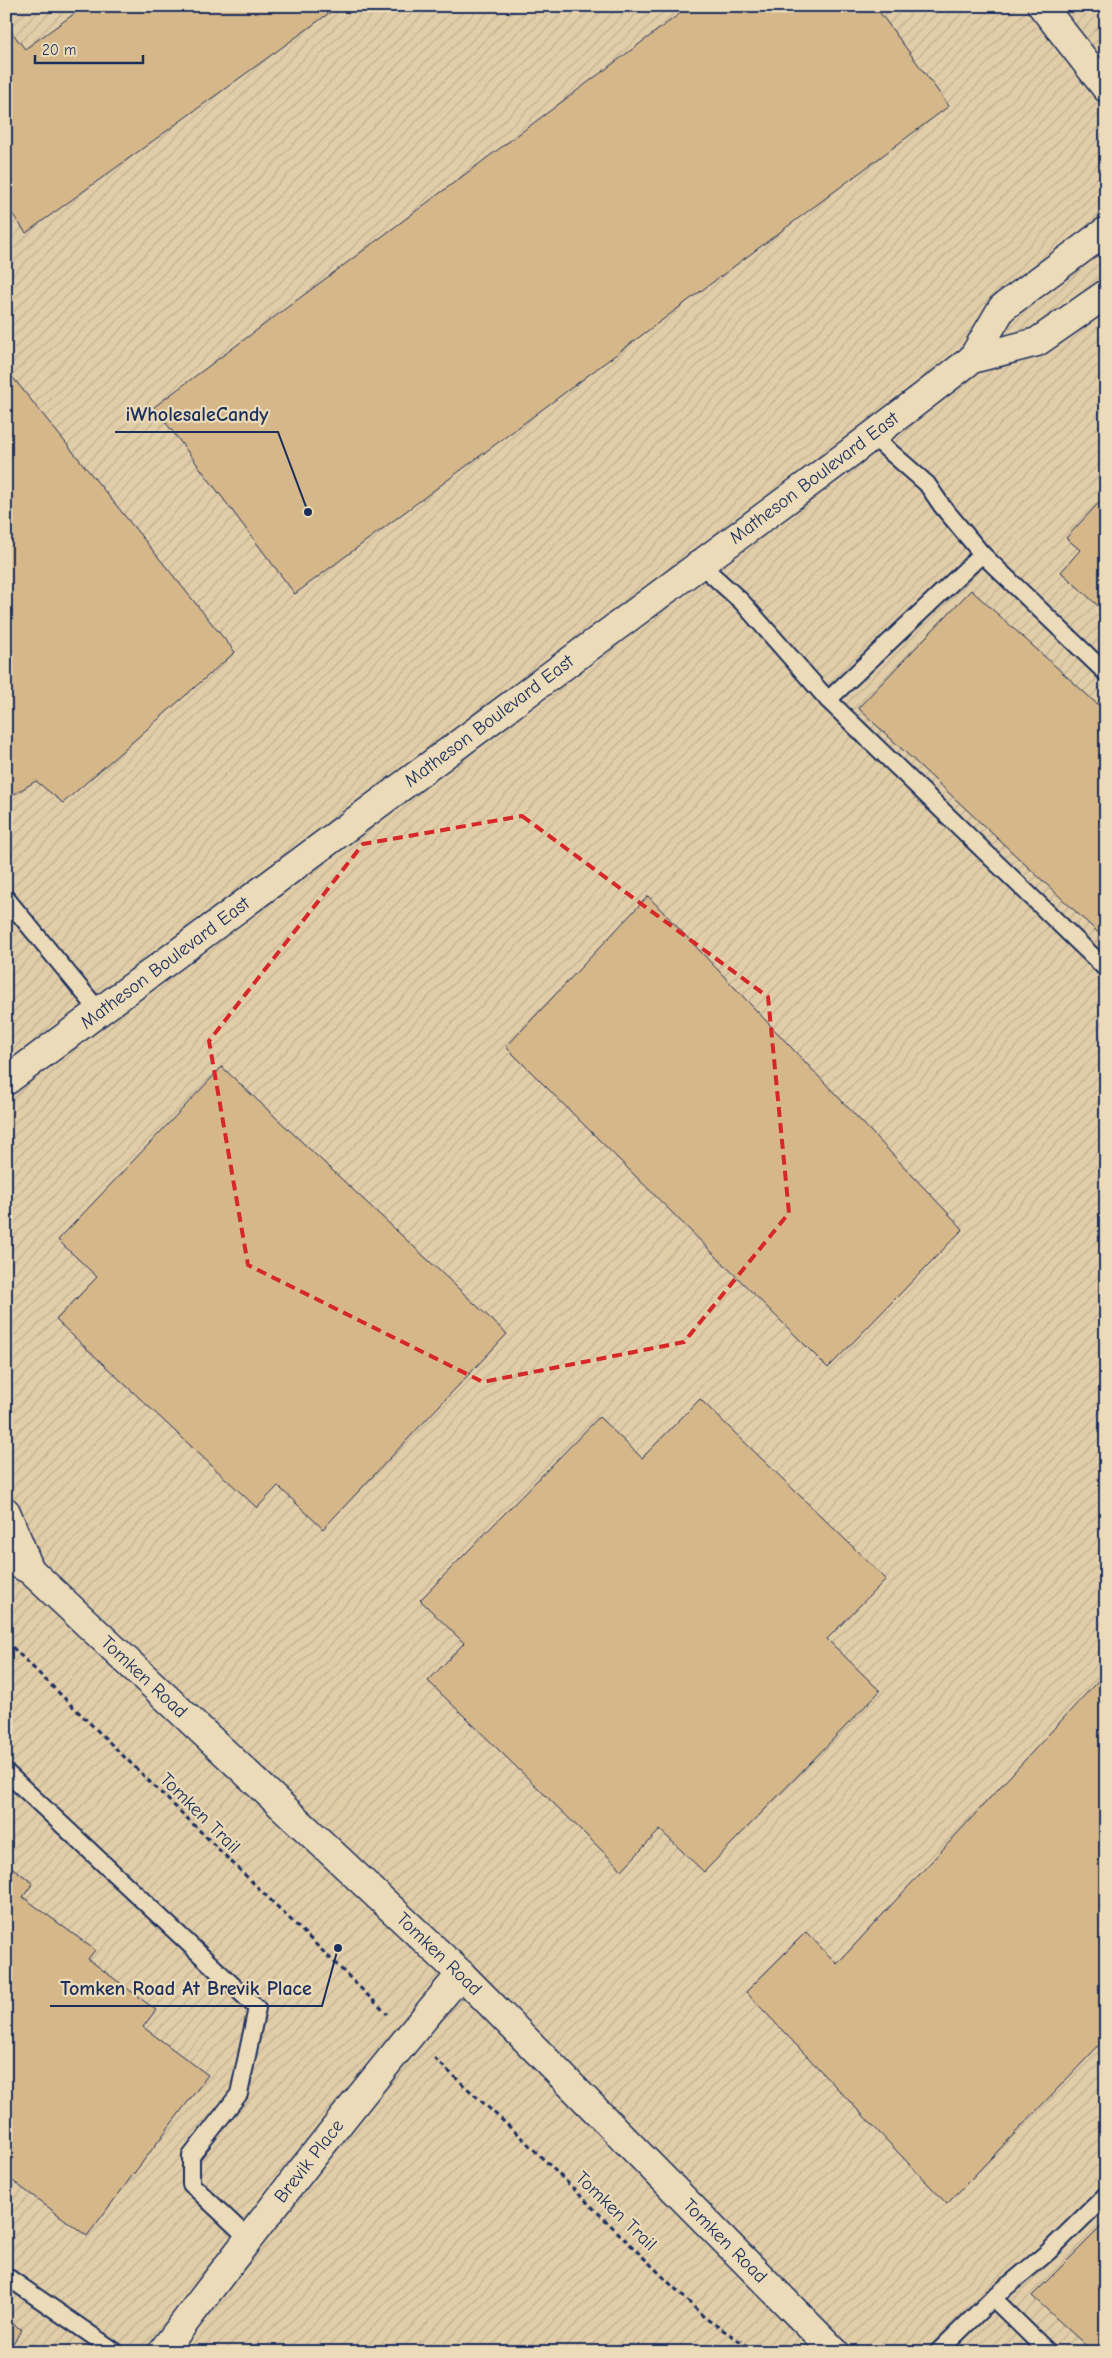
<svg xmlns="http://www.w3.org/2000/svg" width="1112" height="2358" font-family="'Comic Neue',sans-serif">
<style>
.industrial{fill:url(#industrial-furrows)}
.building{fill:#d5b789;stroke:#1b2f5e}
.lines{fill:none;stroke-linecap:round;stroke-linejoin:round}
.service-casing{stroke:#1b2f5e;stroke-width:20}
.minor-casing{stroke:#1b2f5e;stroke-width:31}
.tertiary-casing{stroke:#1b2f5e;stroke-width:31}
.secondary-casing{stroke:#1b2f5e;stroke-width:31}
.path{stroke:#1b2f5e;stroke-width:3;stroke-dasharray:5 4;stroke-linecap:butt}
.service{stroke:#ecdbb8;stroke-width:16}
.minor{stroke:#ecdbb8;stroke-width:28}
.tertiary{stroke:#ecdbb8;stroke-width:28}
.secondary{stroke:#ecdbb8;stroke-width:28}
.marked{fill:none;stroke:#d62828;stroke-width:4;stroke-dasharray:10 6;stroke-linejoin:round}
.labels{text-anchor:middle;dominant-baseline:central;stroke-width:4.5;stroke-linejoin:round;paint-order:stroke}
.street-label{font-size:19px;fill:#1b2f5e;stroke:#ecdbb8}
.leader{fill:none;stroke:#1b2f5e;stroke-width:2}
.callout-dot{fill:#1b2f5e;stroke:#ecdbb8;stroke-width:2}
.callout-label{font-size:20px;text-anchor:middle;font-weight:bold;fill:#1b2f5e;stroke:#ecdbb8;stroke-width:4.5;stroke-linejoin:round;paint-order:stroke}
</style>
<defs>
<pattern id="industrial-furrows" width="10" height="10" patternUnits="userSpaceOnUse" patternTransform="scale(1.25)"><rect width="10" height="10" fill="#e1cda8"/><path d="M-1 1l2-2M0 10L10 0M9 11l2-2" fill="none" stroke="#c0b093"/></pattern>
</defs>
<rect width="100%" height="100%" fill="#ecdbb8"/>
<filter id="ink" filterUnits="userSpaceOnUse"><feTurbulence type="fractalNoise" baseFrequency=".02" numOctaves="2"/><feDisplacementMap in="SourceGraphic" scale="10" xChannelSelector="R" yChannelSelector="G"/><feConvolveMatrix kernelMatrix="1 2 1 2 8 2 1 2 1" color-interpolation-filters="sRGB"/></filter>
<g filter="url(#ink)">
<!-- industrial -->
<rect class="industrial" x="6" y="6" width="1100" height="2346"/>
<!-- building -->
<g class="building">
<path d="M 85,6 L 339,6 L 26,233 L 6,205 L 6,25 L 25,49 Z"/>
<path d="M 690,6 L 875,6 L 949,106 L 295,594 L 154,407 Z"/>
<path d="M 6,369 L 235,652 L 63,803 L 36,781 L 6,799 Z"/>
<path d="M 1106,495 L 1106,613 L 1061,572 L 1080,550 L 1066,538 Z"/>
<path d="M 971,590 L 1106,712 L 1106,940 L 858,708 Z"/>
<path d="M 648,896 L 963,1229 L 828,1368 L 506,1047 Z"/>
<path d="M 222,1067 L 507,1334 L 323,1529 L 278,1486 L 257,1508 L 56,1320 L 97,1277 L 58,1240 Z"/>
<path d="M 700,1399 L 886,1579 L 827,1639 L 880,1691 L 704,1872 L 660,1830 L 622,1870 L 428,1681 L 464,1643 L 420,1600 L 599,1417 L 642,1458 Z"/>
<path d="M 1106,1672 L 1106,2038 L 947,2204 L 746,1992 L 806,1932 L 837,1964 Z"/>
<path d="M 6,1863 L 33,1883 L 23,1897 L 95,1950 L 88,1959 L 156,2010 L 143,2027 L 208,2075 L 87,2236 L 6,2176 Z"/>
<path d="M 1106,2222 L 1106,2352 L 1093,2352 L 1032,2296 Z"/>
<path d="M 6,2319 L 22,2330 L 7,2352 L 6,2352 Z"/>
</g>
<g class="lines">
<defs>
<g id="service">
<path d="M 982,554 L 1106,673"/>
<path d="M 700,564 L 742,602 L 828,700 L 982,554 L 942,506 L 927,484 L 871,435"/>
<path d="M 828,700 L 1106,969"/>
<path d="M 6,898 L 99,1011"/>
<path d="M 6,1772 L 257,2008 L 239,2094 L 191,2156 L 191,2184 L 248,2238"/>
<path d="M 6,2276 L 116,2352"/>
<path d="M 993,2298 L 1048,2352"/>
<path d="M 938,2352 L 993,2298 L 1048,2252 L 1106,2195"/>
</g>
<g id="minor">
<path d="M 1042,6 L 1106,88"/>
<path d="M 162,2352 C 259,2224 357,2097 461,1974"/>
</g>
<g id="tertiary">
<path d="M 972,359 L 1037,342 L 1106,294"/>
<path d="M 6,1081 L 851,452 L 972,359 L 1002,308 L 1106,231"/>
</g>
<g id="secondary">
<path d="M 6,1512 L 30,1570"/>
<path d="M 6,1558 L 30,1570 L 461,1974 L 835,2352"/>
</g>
</defs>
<!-- service casing -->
<use href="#service" class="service-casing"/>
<!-- minor casing -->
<use href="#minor" class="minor-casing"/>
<!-- tertiary casing -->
<use href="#tertiary" class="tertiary-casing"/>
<!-- secondary casing -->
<use href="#secondary" class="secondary-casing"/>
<!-- path -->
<g class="path">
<path d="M 6,1641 L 387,2014"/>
<path d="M 434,2058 L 524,2140 L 705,2318 L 756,2352"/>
</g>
<!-- service -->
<use href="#service" class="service"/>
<!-- minor -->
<use href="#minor" class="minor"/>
<!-- tertiary -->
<use href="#tertiary" class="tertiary"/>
<!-- secondary -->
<use href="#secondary" class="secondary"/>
</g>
</g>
<!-- marked area -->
<path class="marked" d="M 522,816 L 768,997 L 789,1213 L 684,1342 L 483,1382 L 248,1265 L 209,1041 L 363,844 Z"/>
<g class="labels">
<!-- street labels -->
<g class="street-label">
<text transform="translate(814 478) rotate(-37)">Matheson Boulevard East</text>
<text transform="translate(489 721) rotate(-37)">Matheson Boulevard East</text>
<text transform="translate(165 963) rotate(-37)">Matheson Boulevard East</text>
<text transform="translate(144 1677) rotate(43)">Tomken Road</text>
<text transform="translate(200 1813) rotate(45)">Tomken Trail</text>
<text transform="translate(439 1954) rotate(44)">Tomken Road</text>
<text transform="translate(309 2161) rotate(-52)">Brevik Place</text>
<text transform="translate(616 2211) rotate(44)">Tomken Trail</text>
<text transform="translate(725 2241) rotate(45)">Tomken Road</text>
</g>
</g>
<!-- callouts -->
<path class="leader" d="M308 512L278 432H115M338 1948L322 2006H50"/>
<g class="callout-dot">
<circle cx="308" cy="512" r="5"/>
<circle cx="338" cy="1948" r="5"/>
</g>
<g class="callout-label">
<text x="197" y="421">iWholesaleCandy</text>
<text x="186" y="1995">Tomken Road At Brevik Place</text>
</g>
<!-- margin -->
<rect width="1112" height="2358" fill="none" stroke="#ecdbb8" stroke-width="25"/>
<rect x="12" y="12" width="1087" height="2333" fill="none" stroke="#1b2f5e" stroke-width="2" filter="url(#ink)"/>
<!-- scale -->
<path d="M35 55v8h108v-8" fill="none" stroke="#1b2f5e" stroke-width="2.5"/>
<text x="42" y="55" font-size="15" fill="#1b2f5e" stroke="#ecdbb8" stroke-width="4" paint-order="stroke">20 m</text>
</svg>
